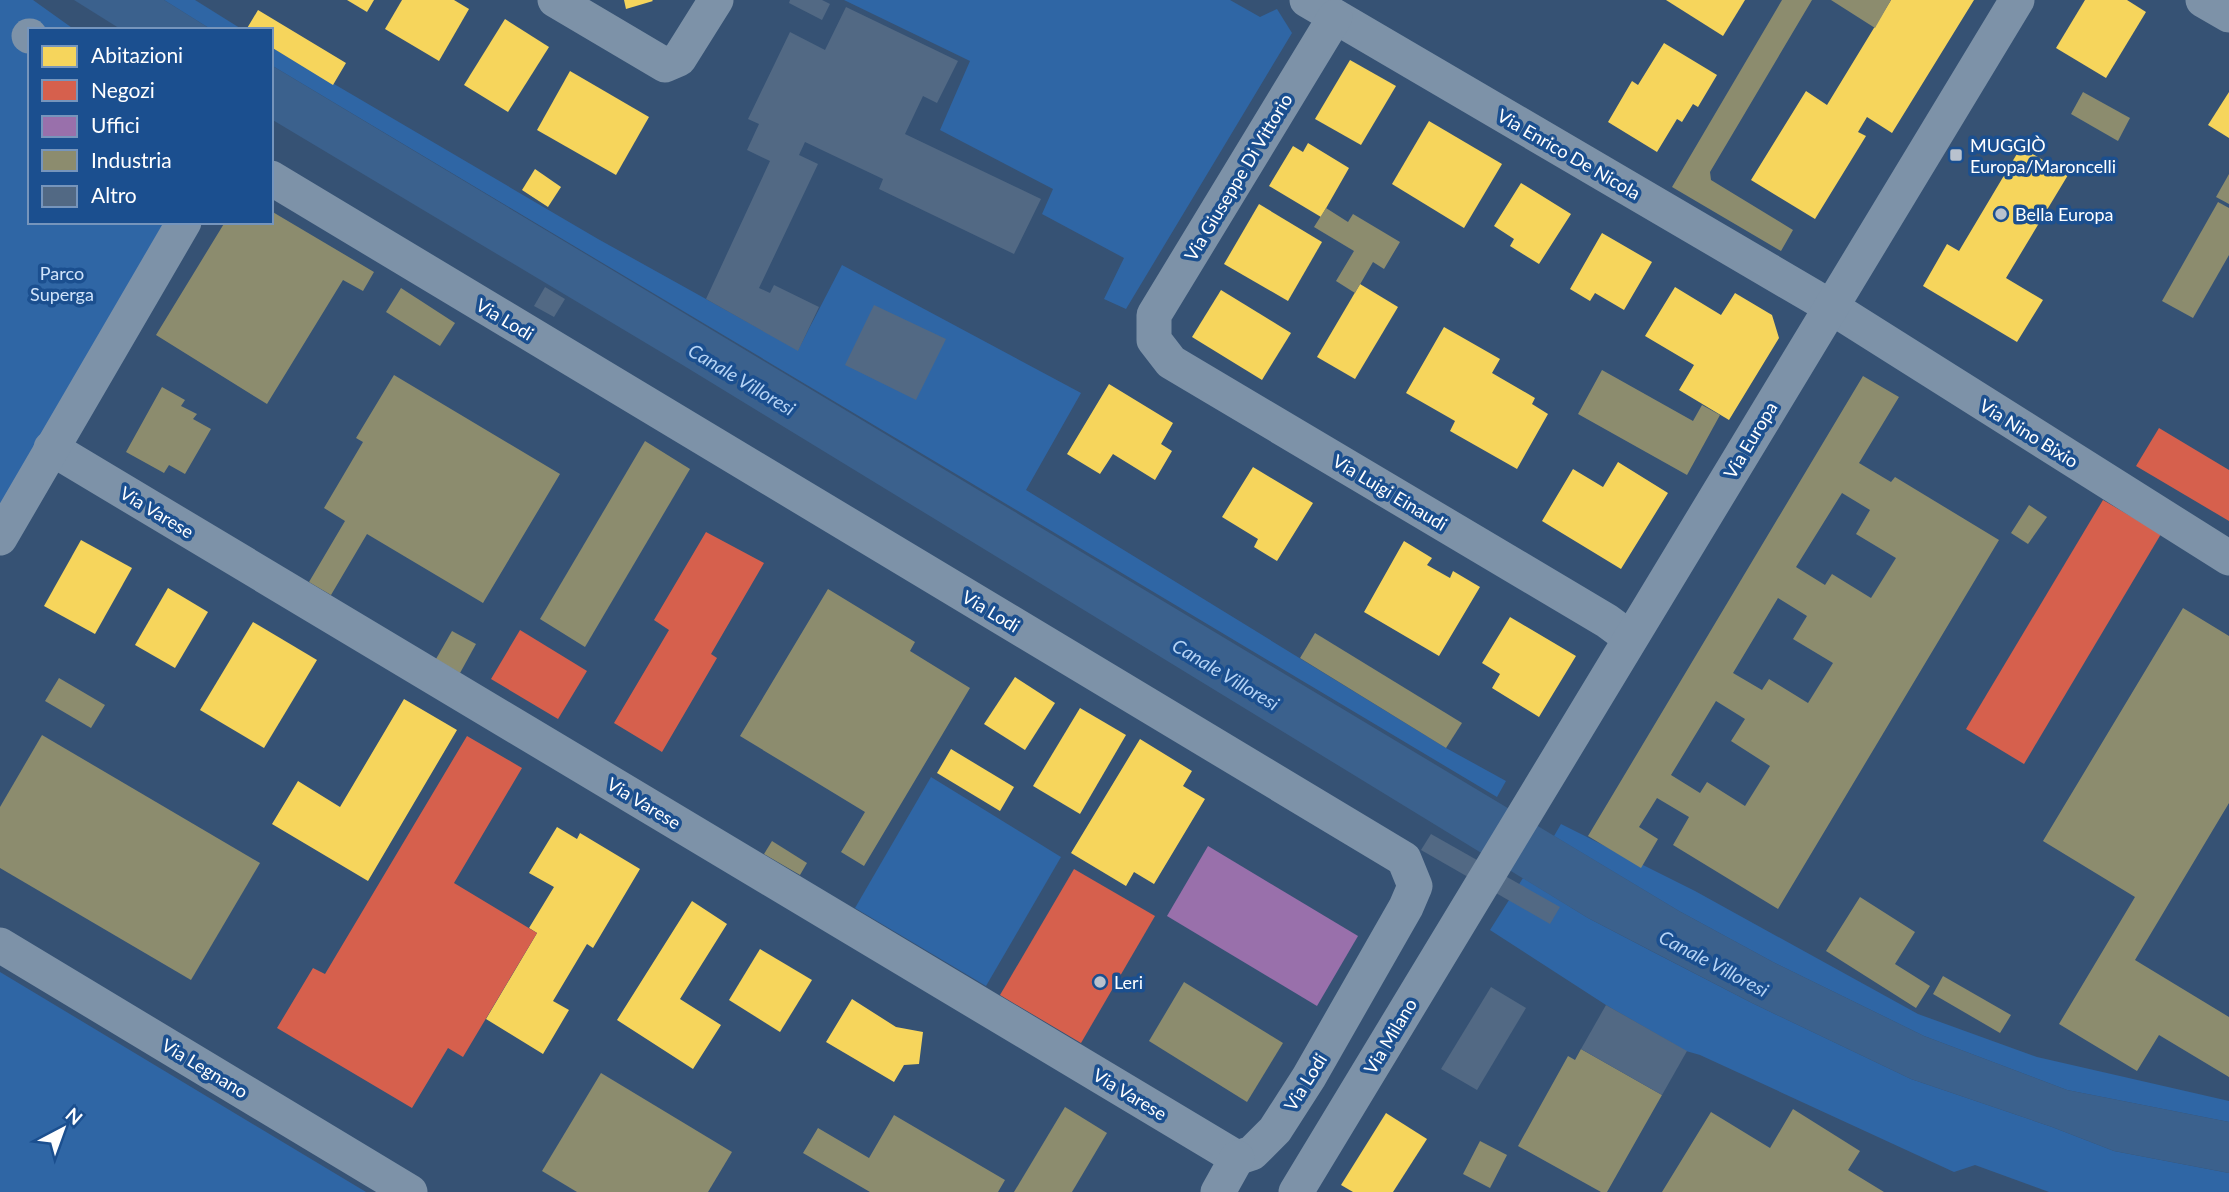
<svg xmlns="http://www.w3.org/2000/svg" width="2229" height="1192" font-family="Lato,sans-serif">
<style>
.green{fill:#2f66a5}
.water{fill:#3b618d}
.homes{fill:#f6d55c}
.shops{fill:#d6604d}
.offices{fill:#9970ab}
.industry{fill:#8c8c6e;fill-rule:evenodd}
.building{fill:#526984}
.lines{fill:none;stroke-linecap:round;stroke-linejoin:round}
.minor{stroke:#7d92a8;stroke-width:35}
.poi-dot{fill:#b9c2ce;stroke:#1b4f8f;stroke-width:2.5}
.labels{text-anchor:middle;dominant-baseline:central;stroke-width:7;stroke-linejoin:round;paint-order:stroke}
.poi-label{font-size:18px;fill:#fff;stroke:#1b4f8f;text-anchor:start}
.street-label{font-size:18px;fill:#fff;stroke:#1b4f8f}
.park-label{font-size:18px;fill:#cfe3fa;stroke:#1b4f8f}
.water-label{font-size:19px;font-style:italic;fill:#b5d3f5;stroke:#1b4f8f}
</style>
<rect width="100%" height="100%" fill="#365274"/>
<!-- green -->
<g class="green">
<path d="M 0,0 L 33,0 L 75,30 L 30,30 L 30,222 L 170,222 L 0,513 Z"/>
<path d="M 164,0 L 195,0 L 243,30 L 212,30 Z"/>
<path d="M 844,0 L 1230,0 L 1260,17 L 1277,9 L 1292,33 L 1126,309 L 1104,299 L 1124,258 L 1042,214 L 1053,189 L 940,130 L 970,61 Z"/>
<path d="M 271,47 L 598,239 L 798,350 L 842,265 L 1081,393 L 1026,490 L 1446,748 L 1506,781 L 1497,797 L 271,65 Z"/>
<path d="M 931,777 L 1061,857 L 986,986 L 855,908 Z"/>
<path d="M 1561,824 L 1695,891 L 1918,1014 L 2037,1057 L 2229,1101 L 2229,1122 L 2067,1090 L 1924,1036 L 1773,962 L 1679,911 L 1554,836 Z"/>
<path d="M 1523,878 L 1588,918 L 1655,953 L 1752,1003 L 1911,1079 L 2052,1127 L 2114,1151 L 2229,1173 L 2229,1192 L 2049,1192 L 1975,1165 L 1954,1172 L 1700,1055 L 1686,1051 L 1606,1005 L 1490,930 Z"/>
<path d="M 0,972 L 366,1192 L 0,1192 Z"/>
</g>
<!-- water -->
<g class="water">
<path d="M 74,0 L 164,0 L 212,30 L 122,30 Z"/>
<path d="M 271,65 L 1679,911 L 1773,962 L 1924,1036 L 2067,1090 L 2229,1122 L 2229,1173 L 2114,1151 L 2052,1127 L 1911,1079 L 1752,1003 L 1588,918 L 681,364 L 271,119 Z"/>
</g>
<!-- homes -->
<g class="homes">
<path d="M 347,0 L 374,0 L 367,12 Z"/>
<path d="M 402,0 L 454,0 L 469,9 L 439,61 L 385,29 Z"/>
<path d="M 624,0 L 652,0 L 653,1 L 626,9 Z"/>
<path d="M 1666,0 L 1745,0 L 1723,36 Z"/>
<path d="M 1891,0 L 1974,0 L 1892,133 L 1867,117 L 1858,132 L 1866,136 L 1815,219 L 1751,180 L 1806,91 L 1827,105 Z"/>
<path d="M 2085,0 L 2127,0 L 2146,12 L 2106,78 L 2056,48 Z"/>
<path d="M 258,10 L 346,63 L 333,85 L 271,47 L 271,30 L 246,30 Z"/>
<path d="M 505,19 L 549,47 L 508,112 L 464,85 Z"/>
<path d="M 1664,43 L 1717,75 L 1698,107 L 1693,104 L 1682,122 L 1677,119 L 1657,152 L 1608,122 L 1632,81 L 1638,85 Z"/>
<path d="M 1350,60 L 1396,86 L 1361,145 L 1315,119 Z"/>
<path d="M 570,71 L 649,117 L 616,175 L 537,130 Z"/>
<path d="M 2229,92 L 2229,138 L 2208,125 Z"/>
<path d="M 1429,121 L 1502,164 L 1464,228 L 1392,184 Z"/>
<path d="M 1308,143 L 1349,168 L 1321,217 L 1269,186 L 1293,146 L 1303,152 Z"/>
<path d="M 2021,147 L 2068,175 L 2006,278 L 2043,300 L 2017,342 L 1923,286 L 1947,244 L 1959,251 Z"/>
<path d="M 535,169 L 561,187 L 548,207 L 522,190 Z"/>
<path d="M 1521,183 L 1571,214 L 1539,264 L 1510,246 L 1514,239 L 1494,226 Z"/>
<path d="M 1259,204 L 1322,242 L 1288,301 L 1224,264 Z"/>
<path d="M 1602,233 L 1652,262 L 1624,310 L 1595,293 L 1590,301 L 1570,289 Z"/>
<path d="M 1360,284 L 1398,307 L 1355,379 L 1317,357 Z"/>
<path d="M 1675,287 L 1721,315 L 1735,293 L 1772,315 L 1779,338 L 1729,420 L 1679,390 L 1694,365 L 1645,336 Z"/>
<path d="M 1221,290 L 1291,333 L 1262,380 L 1192,337 Z"/>
<path d="M 1444,327 L 1500,359 L 1492,373 L 1535,398 L 1532,404 L 1548,414 L 1517,469 L 1450,431 L 1455,421 L 1406,393 Z"/>
<path d="M 1109,384 L 1173,423 L 1161,444 L 1172,451 L 1155,480 L 1113,454 L 1100,474 L 1067,454 Z"/>
<path d="M 1618,462 L 1668,493 L 1621,569 L 1542,521 L 1573,469 L 1603,487 Z"/>
<path d="M 1253,467 L 1313,503 L 1277,561 L 1254,547 L 1258,539 L 1222,517 Z"/>
<path d="M 81,540 L 132,568 L 95,634 L 44,606 Z"/>
<path d="M 1404,541 L 1432,558 L 1427,565 L 1450,578 L 1453,571 L 1480,587 L 1439,656 L 1364,612 Z"/>
<path d="M 168,588 L 208,612 L 175,668 L 135,645 Z"/>
<path d="M 1510,617 L 1576,656 L 1539,717 L 1492,688 L 1500,674 L 1482,663 Z"/>
<path d="M 253,622 L 317,660 L 264,748 L 200,710 Z"/>
<path d="M 1015,677 L 1055,703 L 1025,750 L 984,724 Z"/>
<path d="M 404,699 L 457,730 L 368,881 L 272,824 L 298,781 L 340,807 Z"/>
<path d="M 1080,708 L 1126,735 L 1080,814 L 1033,786 Z"/>
<path d="M 1140,739 L 1192,771 L 1183,786 L 1205,799 L 1154,884 L 1134,872 L 1126,886 L 1071,853 Z"/>
<path d="M 951,749 L 1014,787 L 1000,811 L 937,773 Z"/>
<path d="M 557,827 L 577,839 L 580,833 L 640,869 L 593,948 L 587,944 L 553,1001 L 569,1010 L 543,1054 L 486,1019 L 537,933 L 529,928 L 554,887 L 529,873 Z"/>
<path d="M 692,901 L 727,924 L 680,999 L 721,1025 L 693,1069 L 617,1020 Z"/>
<path d="M 760,949 L 812,980 L 780,1032 L 729,1000 Z"/>
<path d="M 852,999 L 896,1027 L 923,1032 L 919,1064 L 904,1065 L 894,1082 L 826,1042 Z"/>
<path d="M 1386,1113 L 1427,1139 L 1393,1192 L 1353,1192 L 1341,1185 Z"/>
</g>
<!-- shops -->
<g class="shops">
<path d="M 2159,428 L 2229,470 L 2229,521 L 2136,466 Z"/>
<path d="M 2103,500 L 2161,534 L 2024,764 L 1966,729 Z"/>
<path d="M 706,532 L 764,563 L 711,654 L 717,658 L 662,752 L 614,723 L 669,630 L 654,620 Z"/>
<path d="M 520,630 L 587,671 L 558,719 L 491,679 Z"/>
<path d="M 467,736 L 522,768 L 454,883 L 537,933 L 463,1057 L 448,1048 L 412,1108 L 277,1028 L 313,968 L 325,974 Z"/>
<path d="M 1074,869 L 1155,916 L 1081,1043 L 1000,995 Z"/>
</g>
<!-- offices -->
<path class="offices" d="M 1208,846 L 1358,936 L 1317,1006 L 1167,916 Z"/>
<!-- industry -->
<g class="industry">
<path d="M 1782,0 L 1812,0 L 1710,172 L 1711,180 L 1793,230 L 1781,251 L 1672,187 Z"/>
<path d="M 1831,0 L 1891,0 L 1875,28 Z"/>
<path d="M 2083,92 L 2130,118 L 2118,141 L 2071,114 Z"/>
<path d="M 2229,174 L 2229,204 L 2216,197 Z"/>
<path d="M 2218,202 L 2229,208 L 2229,255 L 2193,318 L 2162,301 Z"/>
<path d="M 1326,208 L 1348,222 L 1353,214 L 1400,242 L 1384,269 L 1373,262 L 1355,293 L 1336,281 L 1354,251 L 1314,227 Z"/>
<path d="M 271,211 L 374,272 L 363,291 L 343,280 L 267,404 L 156,335 L 225,222 L 271,222 Z"/>
<path d="M 401,288 L 455,323 L 440,346 L 386,312 Z"/>
<path d="M 1602,370 L 1693,421 L 1702,405 L 1720,415 L 1687,475 L 1578,414 Z"/>
<path d="M 394,375 L 560,474 L 483,603 L 367,534 L 331,595 L 309,582 L 345,521 L 324,508 L 363,442 L 356,438 Z"/>
<path d="M 1863,376 L 1899,397 L 1859,463 L 1891,482 L 1895,477 L 1999,540 L 1778,909 L 1673,845 L 1689,817 L 1657,798 L 1639,827 L 1658,839 L 1641,868 L 1588,836 ZM 1842,493 L 1870,510 L 1856,534 L 1896,558 L 1871,598 L 1832,574 L 1825,585 L 1796,567 ZM 1778,598 L 1807,616 L 1793,639 L 1833,663 L 1808,703 L 1769,679 L 1762,690 L 1733,673 ZM 1716,701 L 1745,719 L 1731,741 L 1770,766 L 1745,806 L 1707,782 L 1700,793 L 1671,775 Z"/>
<path d="M 162,387 L 185,400 L 181,406 L 197,414 L 193,419 L 211,429 L 185,474 L 169,465 L 164,473 L 126,452 Z"/>
<path d="M 645,441 L 690,469 L 585,647 L 540,619 Z"/>
<path d="M 2029,505 L 2047,517 L 2028,544 L 2011,533 Z"/>
<path d="M 828,589 L 915,642 L 910,651 L 970,688 L 864,866 L 841,852 L 865,812 L 740,736 Z"/>
<path d="M 2183,608 L 2229,636 L 2229,803 L 2135,960 L 2229,1017 L 2229,1077 L 2159,1035 L 2137,1071 L 2059,1024 L 2135,897 L 2043,841 Z"/>
<path d="M 452,631 L 476,644 L 460,673 L 436,659 Z"/>
<path d="M 1315,633 L 1462,723 L 1446,748 L 1300,658 Z"/>
<path d="M 59,678 L 105,705 L 91,728 L 45,701 Z"/>
<path d="M 42,735 L 260,863 L 191,980 L 0,868 L 0,807 Z"/>
<path d="M 772,841 L 807,863 L 800,875 L 764,854 Z"/>
<path d="M 1860,897 L 1915,932 L 1895,964 L 1930,986 L 1916,1008 L 1826,951 Z"/>
<path d="M 1943,976 L 2011,1015 L 2000,1033 L 1933,994 Z"/>
<path d="M 1184,982 L 1283,1043 L 1247,1102 L 1149,1041 Z"/>
<path d="M 1581,1049 L 1662,1095 L 1607,1192 L 1601,1192 L 1518,1146 L 1568,1056 L 1575,1060 Z"/>
<path d="M 601,1073 L 732,1152 L 708,1192 L 577,1192 L 542,1171 Z"/>
<path d="M 1065,1107 L 1107,1133 L 1072,1192 L 1014,1192 Z"/>
<path d="M 1793,1109 L 1860,1151 L 1848,1170 L 1884,1192 L 1662,1192 L 1711,1112 L 1770,1148 Z"/>
<path d="M 894,1115 L 1005,1180 L 998,1192 L 870,1192 L 803,1153 L 818,1128 L 869,1158 Z"/>
<path d="M 1480,1141 L 1507,1155 L 1490,1188 L 1463,1174 Z"/>
</g>
<!-- building -->
<g class="building">
<path d="M 790,0 L 822,0 L 830,4 L 822,20 L 789,3 Z"/>
<path d="M 846,7 L 958,61 L 937,103 L 923,96 L 905,134 L 1041,199 L 1014,254 L 879,189 L 883,179 L 805,142 L 799,155 L 818,164 L 759,288 L 770,293 L 774,285 L 819,307 L 798,351 L 706,299 L 770,161 L 747,150 L 759,124 L 748,119 L 790,32 L 825,50 Z"/>
<path d="M 545,287 L 565,299 L 554,317 L 534,306 Z"/>
<path d="M 874,305 L 946,339 L 916,400 L 845,365 Z"/>
<path d="M 1431,834 L 1560,907 L 1550,924 L 1421,850 Z"/>
<path d="M 1491,987 L 1526,1008 L 1477,1090 L 1441,1069 Z"/>
<path d="M 1606,1005 L 1687,1051 L 1662,1095 L 1581,1049 Z"/>
</g>
<g class="lines">
<!-- minor -->
<g class="minor">
<path d="M 555,0 L 665,65 L 679,59 L 716,0"/>
<path d="M 1307,0 L 1831,307 L 2229,558"/>
<path d="M 2203,0 L 2229,15"/>
<path d="M 1335,17 L 1154,315 L 1154,340 L 1171,362 L 1607,621 L 1630,638"/>
<path d="M 29,36 L 30,36"/>
<path d="M 271,178 L 1404,859 L 1415,886 L 1406,907 L 1309,1077 L 1275,1130 L 1252,1153 L 1237,1158"/>
<path d="M 51,448 L 1237,1158"/>
<path d="M 0,538 L 184,222"/>
<path d="M 0,945 L 410,1192"/>
<path d="M 1218,1192 L 1237,1158"/>
<path d="M 1296,1192 L 2017,0"/>
</g>
</g>
<!-- markers -->
<g class="poi-dot">
<rect x="1949" y="148" width="14" height="14" rx="3.5"/>
<circle cx="2001" cy="214" r="7"/>
<circle cx="1100" cy="982" r="7"/>
</g>
<g class="labels">
<!-- poi labels -->
<g class="poi-label">
<text x="1970" y="145">MUGGIÒ<tspan x="1970" dy="21">Europa/Maroncelli</tspan></text>
<text x="2015" y="214">Bella Europa</text>
<text x="1114" y="982">Leri</text>
</g>
<!-- street labels -->
<g class="street-label">
<text transform="translate(1569 154) rotate(30)">Via Enrico De Nicola</text>
<text transform="translate(1238 177) rotate(-59)">Via Giuseppe Di Vittorio</text>
<text transform="translate(505 319) rotate(31)">Via Lodi</text>
<text transform="translate(2029 433) rotate(32)">Via Nino Bixio</text>
<text transform="translate(1750 440) rotate(-59)">Via Europa</text>
<text transform="translate(1390 492) rotate(31)">Via Luigi Einaudi</text>
<text transform="translate(157 512) rotate(31)">Via Varese</text>
<text transform="translate(991 611) rotate(31)">Via Lodi</text>
<text transform="translate(644 803) rotate(31)">Via Varese</text>
<text transform="translate(1390 1036) rotate(-59)">Via Milano</text>
<text transform="translate(205 1068) rotate(31)">Via Legnano</text>
<text transform="translate(1305 1082) rotate(-58)">Via Lodi</text>
<text transform="translate(1130 1094) rotate(31)">Via Varese</text>
</g>
<!-- park labels -->
<g class="park-label">
<text x="62" y="273">Parco<tspan x="62" dy="21">Superga</tspan></text>
</g>
<!-- water labels -->
<g class="water-label">
<text transform="translate(742 379) rotate(31)">Canale Villoresi</text>
<text transform="translate(1226 674) rotate(31)">Canale Villoresi</text>
<text transform="translate(1714 963) rotate(28)">Canale Villoresi</text>
</g>
</g>
<!-- legend -->
<rect x="28" y="28" width="245" height="196" fill="#1b4f8f" stroke="#7695bc" stroke-width="2"/>
<rect x="42" y="46" width="35" height="21" fill="#f6d55c" stroke="#7695bc" stroke-width="2"/>
<text x="91" y="63" font-size="21" fill="#ffffff">Abitazioni</text>
<rect x="42" y="80" width="35" height="21" fill="#d6604d" stroke="#7695bc" stroke-width="2"/>
<text x="91" y="98" font-size="21" fill="#ffffff">Negozi</text>
<rect x="42" y="116" width="35" height="21" fill="#9970ab" stroke="#7695bc" stroke-width="2"/>
<text x="91" y="133" font-size="21" fill="#ffffff">Uffici</text>
<rect x="42" y="150" width="35" height="21" fill="#8c8c6e" stroke="#7695bc" stroke-width="2"/>
<text x="91" y="168" font-size="21" fill="#ffffff">Industria</text>
<rect x="42" y="186" width="35" height="21" fill="#526984" stroke="#7695bc" stroke-width="2"/>
<text x="91" y="203" font-size="21" fill="#ffffff">Altro</text>
<!-- north arrow -->
<g transform="translate(63 1129) rotate(41)" stroke="#1b4f8f" stroke-width="5" paint-order="stroke">
<path d="M0-5L12 26L0 18L-12 26Z" fill="#ffffff"/>
<text y="-10" font-size="19" font-weight="bold" text-anchor="middle" fill="#ffffff">N</text>
</g>
</svg>
